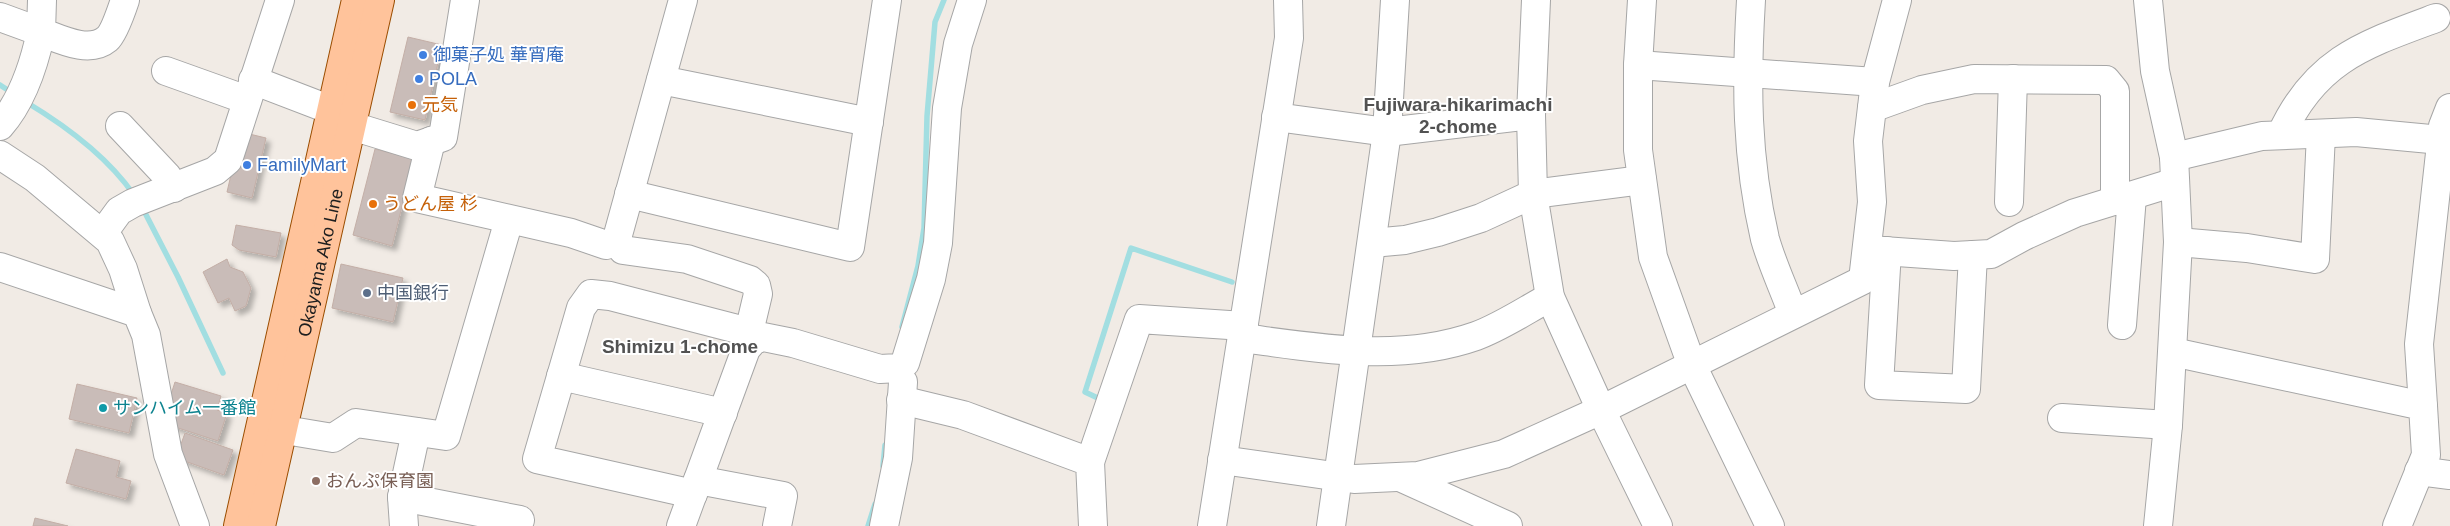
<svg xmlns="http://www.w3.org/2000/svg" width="2450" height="526" font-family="Arial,'Noto Sans JP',sans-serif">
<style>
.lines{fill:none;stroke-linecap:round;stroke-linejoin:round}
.stream{stroke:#a2dee1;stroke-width:5.5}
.building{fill:#c9bcb8;stroke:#c3aea6;filter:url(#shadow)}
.minor-casing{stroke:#a6a6a6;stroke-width:30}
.major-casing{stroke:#9a4d00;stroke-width:30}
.minor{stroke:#fff;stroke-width:28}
.major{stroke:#ffc39b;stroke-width:28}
.shop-dot{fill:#3f7fe0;stroke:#fff;stroke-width:2}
.food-dot{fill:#e8710a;stroke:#fff;stroke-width:2}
.service-dot{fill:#5c6f8a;stroke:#fff;stroke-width:2}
.culture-dot{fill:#0f9aa8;stroke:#fff;stroke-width:2}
.education-dot{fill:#8d6e63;stroke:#fff;stroke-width:2}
.labels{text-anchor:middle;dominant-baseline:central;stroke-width:4;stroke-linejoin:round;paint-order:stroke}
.shop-label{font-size:18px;fill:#366cbe;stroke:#fff;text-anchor:start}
.food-label{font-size:18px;fill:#c56008;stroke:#fff;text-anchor:start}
.street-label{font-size:18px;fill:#1f1f1f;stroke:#fff}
.service-label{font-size:18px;fill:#4e5e75;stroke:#fff;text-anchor:start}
.culture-label{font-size:18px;fill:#0d838f;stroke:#fff;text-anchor:start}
.education-label{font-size:18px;fill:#785e54;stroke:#fff;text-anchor:start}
.neighbourhood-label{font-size:19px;font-weight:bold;fill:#525252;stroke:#fff}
</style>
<defs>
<filter id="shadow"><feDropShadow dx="4.5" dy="4.5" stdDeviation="2.5" flood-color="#0004"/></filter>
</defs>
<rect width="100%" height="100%" fill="#f1ebe5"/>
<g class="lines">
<!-- stream -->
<g class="stream">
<path d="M 0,85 L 14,94"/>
<path d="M 26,102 C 66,126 107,156 134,195"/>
<path d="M 142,207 L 178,277 L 223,373"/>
<path d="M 902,327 L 918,266 L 924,228 L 927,116 L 935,22 L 944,0"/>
<path d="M 1101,402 L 1102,400 L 1085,392 L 1131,248 L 1232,282"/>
<path d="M 883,466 L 885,445"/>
<path d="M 868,526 L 875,504"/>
</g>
</g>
<!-- building -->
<g class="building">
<path d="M 408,37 L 442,45 L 425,120 L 390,112 Z"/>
<path d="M 241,132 L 266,138 L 252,198 L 227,192 Z"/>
<path d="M 375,149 L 414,159 L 392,246 L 353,235 Z"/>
<path d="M 236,225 L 281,233 L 276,257 L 239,250 L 232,245 Z"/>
<path d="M 227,259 L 230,267 L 243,272 L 251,288 L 246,306 L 235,311 L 229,298 L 218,303 L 203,272 Z"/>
<path d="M 341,264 L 403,278 L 393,322 L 332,308 Z"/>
<path d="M 175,382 L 221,396 L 217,410 L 227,413 L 218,441 L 169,425 L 165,413 Z"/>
<path d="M 77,384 L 137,398 L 129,433 L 69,419 Z"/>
<path d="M 185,433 L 233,450 L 224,475 L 176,458 Z"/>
<path d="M 76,449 L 120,461 L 116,477 L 131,481 L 126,499 L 66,483 Z"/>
<path d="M 35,518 L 68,526 L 33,526 Z"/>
</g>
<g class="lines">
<defs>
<g id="minor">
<path d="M 42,0 L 41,32 C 60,39 89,54 107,39 C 114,33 122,9 125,0"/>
<path d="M 683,0 L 616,242 L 623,250 L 687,259 L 750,280 L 756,285 L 758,294 L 749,332 L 754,340"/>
<path d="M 1536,0 L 1531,115 L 1533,194 L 1550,297 L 1601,410 L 1658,526"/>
<path d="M 1642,0 L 1638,65 L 1638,150 L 1653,257 L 1691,363 L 1770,526"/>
<path d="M 1751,0 C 1746,83 1746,157 1765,239 C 1772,264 1784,289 1793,314"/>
<path d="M 2148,0 L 2155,71 L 2174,157 L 2178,242 L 2168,425 L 2158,526"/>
<path d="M 0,17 L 41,32 C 34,65 23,100 0,126"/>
<path d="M 1638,65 L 1875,82"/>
<path d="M 166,71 L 247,100"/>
<path d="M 253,80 L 331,110"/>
<path d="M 661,80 L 869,122"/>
<path d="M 1872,108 L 1922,90 L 1974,79 L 2106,80 L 2115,91 L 2115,201"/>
<path d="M 1276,117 L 1387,132 L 1531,115"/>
<path d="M 120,126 L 167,176 L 174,188"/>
<path d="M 352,126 L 417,146 L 443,137 L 465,0"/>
<path d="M 2281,135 C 2315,60 2363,45 2436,18"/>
<path d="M 431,141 L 417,198 L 571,233 L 606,245 L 616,242"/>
<path d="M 0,155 L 35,178 L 110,241 L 123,269 L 137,313"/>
<path d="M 2174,157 L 2262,136 L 2356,132 L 2441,140"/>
<path d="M 629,194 L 850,247 L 887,0"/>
<path d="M 2009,202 L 2013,79"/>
<path d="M 103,233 L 119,211 L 133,203 L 215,171 L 228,160 L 280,0"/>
<path d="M 2178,242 L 2247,248 L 2315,259 L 2321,134"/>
<path d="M 1372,243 L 1405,240 L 1438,232 L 1481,218 L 1533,194 L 1642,180"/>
<path d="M 1869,250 L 1954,256 L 1991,254 L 2024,236 L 2075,213 L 2175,182"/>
<path d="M 1887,251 L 1879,385 L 1966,389 L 1973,255"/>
<path d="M 0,267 L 137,313 L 146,335 L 168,454 L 195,526"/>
<path d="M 2122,325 L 2132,196"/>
<path d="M 1242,338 C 1319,348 1399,363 1476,336 C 1501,327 1526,310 1550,297"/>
<path d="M 2173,352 L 2423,406 L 2426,455 L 2397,526"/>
<path d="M 561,376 L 723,413"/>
<path d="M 901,400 L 963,415 L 1090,462 L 1093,526"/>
<path d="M 2423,406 L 2419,344 L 2443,126 L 2450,108"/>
<path d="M 2062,418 L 2168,425"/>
<path d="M 285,430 L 333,438 L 356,423 L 446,436 L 509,220"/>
<path d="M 1222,460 L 1354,479 L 1418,476 L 1504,454 L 1601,410 L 1863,280 L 1872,202 L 1868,141 L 1875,82 L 1897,0"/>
<path d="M 1090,462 L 1139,319 L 1244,326"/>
<path d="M 2419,471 L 2450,475"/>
<path d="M 1400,477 L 1508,526"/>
<path d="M 698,480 L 783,496 L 777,526"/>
<path d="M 693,494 L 537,459 L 581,308 L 591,294 L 610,296 L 749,332"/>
<path d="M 402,497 L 520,520"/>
<path d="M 404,526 L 402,497 L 416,432"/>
<path d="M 681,526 L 746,349 L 754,340 L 763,337 L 793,343 L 880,369 L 899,368 L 905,363 L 931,279 L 938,243 L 947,108 L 958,44 L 972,0"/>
<path d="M 884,526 L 898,458 L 903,382"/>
<path d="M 1212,526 L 1289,38 L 1288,0"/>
<path d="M 1331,526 L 1387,132 L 1395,0"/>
</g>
<g id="major">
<path d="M 238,526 L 356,0"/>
<path id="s1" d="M 261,526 L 380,0"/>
</g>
</defs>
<!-- minor casing -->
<use href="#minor" class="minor-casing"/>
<!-- major casing -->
<use href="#major" class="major-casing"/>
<!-- minor -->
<use href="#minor" class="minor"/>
<!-- major -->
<use href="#major" class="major"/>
</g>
<!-- markers -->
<g class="shop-dot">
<circle cx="423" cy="55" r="5"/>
<circle cx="419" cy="79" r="5"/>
<circle cx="247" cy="165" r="5"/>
</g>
<g class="food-dot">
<circle cx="412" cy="105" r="5"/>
<circle cx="373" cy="204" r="5"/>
</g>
<circle class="service-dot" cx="367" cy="293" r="5"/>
<circle class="culture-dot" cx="103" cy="408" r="5"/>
<circle class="education-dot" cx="316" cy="481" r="5"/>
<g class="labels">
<!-- shop labels -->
<g class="shop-label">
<text x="433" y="55">御菓子処 華宵庵</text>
<text x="429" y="79">POLA</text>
<text x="257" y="165">FamilyMart</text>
</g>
<!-- food labels -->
<g class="food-label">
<text x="422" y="105">元気</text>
<text x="383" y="204">うどん屋 杉</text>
</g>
<!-- street labels -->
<g class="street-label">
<text stroke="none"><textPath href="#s1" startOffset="270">Okayama Ako Line</textPath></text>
</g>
<!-- service labels -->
<g class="service-label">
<text x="377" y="293">中国銀行</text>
</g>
<!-- culture labels -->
<g class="culture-label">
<text x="113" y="408">サンハイム一番館</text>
</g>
<!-- education labels -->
<g class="education-label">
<text x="326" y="481">おんぷ保育園</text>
</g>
<!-- neighbourhood labels -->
<g class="neighbourhood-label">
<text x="1458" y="104">Fujiwara-hikarimachi<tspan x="1458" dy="22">2-chome</tspan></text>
<text x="680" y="346">Shimizu 1-chome</text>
</g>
</g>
</svg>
